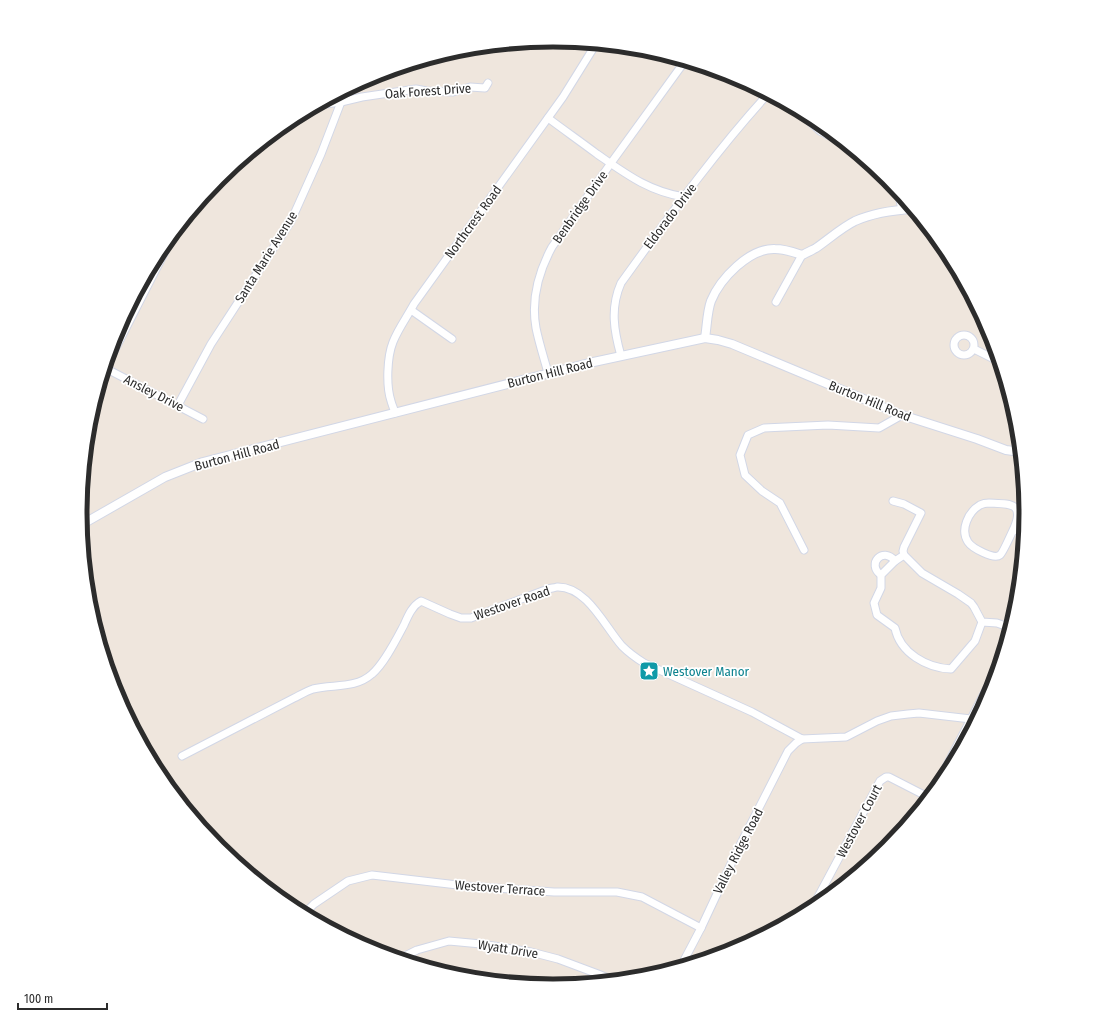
<svg xmlns="http://www.w3.org/2000/svg" width="1107" height="1027" font-family="'Fira Sans Condensed',sans-serif">
<style>
.lines{fill:none;stroke-linecap:round;stroke-linejoin:round}
.minor-casing{stroke:#d2d7e6;stroke-width:9}
.tertiary-casing{stroke:#d2d7e6;stroke-width:10}
.minor{stroke:#fff;stroke-width:7}
.tertiary{stroke:#fff;stroke-width:8}
.labels{text-anchor:middle;dominant-baseline:central;stroke-width:3.5;stroke-linejoin:round;paint-order:stroke}
.street-label{font-size:13px;fill:#2c2c2c;stroke:#fff}
.culture-label{font-size:13px;fill:#0d838f;stroke:#fff;text-anchor:start}
.rim{fill:none;stroke:#2c2c2c;stroke-width:5}
</style>
<rect width="100%" height="100%" fill="#efe6dd"/>
<g class="lines">
<defs>
<g id="minor">
<path d="M 318,105 L 341,102 L 362,97 L 416,89 L 427,91 L 453,92 L 470,87 L 485,88 L 488,83"/>
<path d="M 796,109 L 820,131 L 836,139 L 854,150"/>
<path d="M 548,118 C 564,130 581,142 597,154 C 626,174 648,191 684,197"/>
<path d="M 898,190 L 902,210"/>
<path d="M 776,302 L 802,255"/>
<path d="M 411,310 L 452,339"/>
<circle cx="964" cy="345" r="10"/>
<path d="M 974,349 L 1000,362"/>
<path d="M 621,356 C 614,331 610,308 621,283 C 668,218 714,153 768,94"/>
<path d="M 105,368 L 203,419"/>
<path d="M 104,371 L 175,232"/>
<path d="M 548,373 C 544,358 539,343 536,328 C 531,300 539,271 552,247 L 611,163 L 685,61"/>
<path d="M 178,405 L 211,344 L 291,221 L 321,154 L 341,102 L 348,89"/>
<path d="M 395,413 C 394,409 392,405 391,401 C 386,386 387,357 393,342 C 398,329 407,317 414,304 L 563,97 L 596,44"/>
<path d="M 893,501 L 904,504 L 921,513 L 904,547 L 903,551 L 904,555 L 922,573 L 958,594 L 971,603 L 974,607 L 982,622 L 997,623 L 1011,628"/>
<path d="M 989,503 C 1009,504 1025,502 1014,528 C 1012,532 1003,553 1000,555 C 994,560 972,548 968,542 C 960,530 968,512 980,505 C 982,504 986,503 989,503 Z"/>
<path d="M 80,516 L 88,520"/>
<path d="M 1014,529 L 1025,535"/>
<path d="M 804,550 L 780,503 L 762,491 L 745,475 L 740,455 L 748,435 L 764,428 L 828,425 L 879,428 L 902,415"/>
<path d="M 904,555 L 895,561 L 881,575 L 881,588 L 874,603 L 877,615 L 895,628 C 900,653 927,668 951,669 L 975,641 L 982,622"/>
<path d="M 881,575 C 866,564 883,546 895,561"/>
<path d="M 182,756 L 294,698 C 300,695 307,691 313,689 C 334,684 355,689 372,674 C 384,664 396,640 404,625 C 408,616 412,606 421,601 L 450,614 L 461,618 L 471,618 L 548,589 C 551,588 554,588 557,587 C 587,586 605,627 622,646 C 629,653 636,658 644,663 L 752,712 L 802,739 L 846,737 L 877,721 L 891,716 L 908,714 L 919,713 L 971,719"/>
<path d="M 811,910 L 880,781 L 886,777 L 889,777 L 930,798"/>
<path d="M 304,914 L 314,904 L 348,881 L 372,875 L 466,886 L 554,892 L 617,892 L 642,897 L 701,928"/>
<path d="M 399,959 L 417,950 L 449,941 L 481,944 L 531,952 L 558,959 L 598,974 L 615,981"/>
<path d="M 680,968 L 701,928 L 738,849 L 788,751 L 796,743 L 802,739"/>
</g>
<g id="tertiary">
<path d="M 705,338 C 707,326 707,312 711,301 C 720,279 749,248 775,249 C 785,249 793,252 802,255 C 807,253 812,250 816,248 C 829,239 841,228 855,221 C 873,213 894,210 913,209"/>
<path d="M 81,525 L 165,477 L 203,462 L 589,363 L 705,338 L 718,340 L 732,344 L 902,415 L 977,439 L 1006,450 L 1021,452"/>
<path d="M 931,797 L 1000,664"/>
</g>
</defs>
<!-- minor casing -->
<use href="#minor" class="minor-casing"/>
<!-- tertiary casing -->
<use href="#tertiary" class="tertiary-casing"/>
<!-- minor -->
<use href="#minor" class="minor"/>
<!-- tertiary -->
<use href="#tertiary" class="tertiary"/>
</g>
<!-- icons -->
<defs>
<symbol id="sight-square" viewBox="-11 -11 22 22"><rect x="-9" y="-9" width="18" height="18" rx="4" fill="#0f9aa8" stroke="#fff"/><path d="M0-6L1.8-2.2L6-1.7L2.9 1.2L3.7 5.4L0 3.3L-3.7 5.4L-2.9 1.2L-6-1.7L-1.8-2.2Z" fill="#fff"/></symbol>
</defs>
<g fill-rule="evenodd">
<use href="#sight-square" x="638" y="660" width="22" height="22"/>
</g>
<g class="labels">
<!-- street labels -->
<g class="street-label">
<text transform="translate(428 91) rotate(-4)">Oak Forest Drive</text>
<text transform="translate(580 207) rotate(-55)">Benbridge Drive</text>
<text transform="translate(670 216) rotate(-53)">Eldorado Drive</text>
<text transform="translate(473 222) rotate(-54)">Northcrest Road</text>
<text transform="translate(266 257) rotate(-58)">Santa Marie Avenue</text>
<text transform="translate(550 373) rotate(-14)">Burton Hill Road</text>
<text transform="translate(154 393) rotate(27)">Ansley Drive</text>
<text transform="translate(870 401) rotate(22)">Burton Hill Road</text>
<text transform="translate(237 455) rotate(-15)">Burton Hill Road</text>
<text transform="translate(512 603) rotate(-19)">Westover Road</text>
<text transform="translate(859 821) rotate(-62)">Westover Court</text>
<text transform="translate(738 851) rotate(-63)">Valley Ridge Road</text>
<text transform="translate(500 888) rotate(4)">Westover Terrace</text>
<text transform="translate(508 949) rotate(9)">Wyatt Drive</text>
</g>
<!-- culture labels -->
<g class="culture-label">
<text x="663" y="671">Westover Manor</text>
</g>
</g>
<!-- crop -->
<path d="M0 0H1107V1027H0ZM87 513a466 466 0 1 1 932 0a466 466 0 1 1-932 0Z" fill="#fff" fill-rule="evenodd"/>
<path class="rim" d="M87 513a466 466 0 1 1 932 0a466 466 0 1 1-932 0Z"/>
<!-- scale -->
<path d="M18 1003v6h89v-6" fill="none" stroke="#2c2c2c" stroke-width="2"/>
<text x="24" y="1003" font-size="12" fill="#2c2c2c" stroke="#ffffff" stroke-width="3" paint-order="stroke">100 m</text>
</svg>
